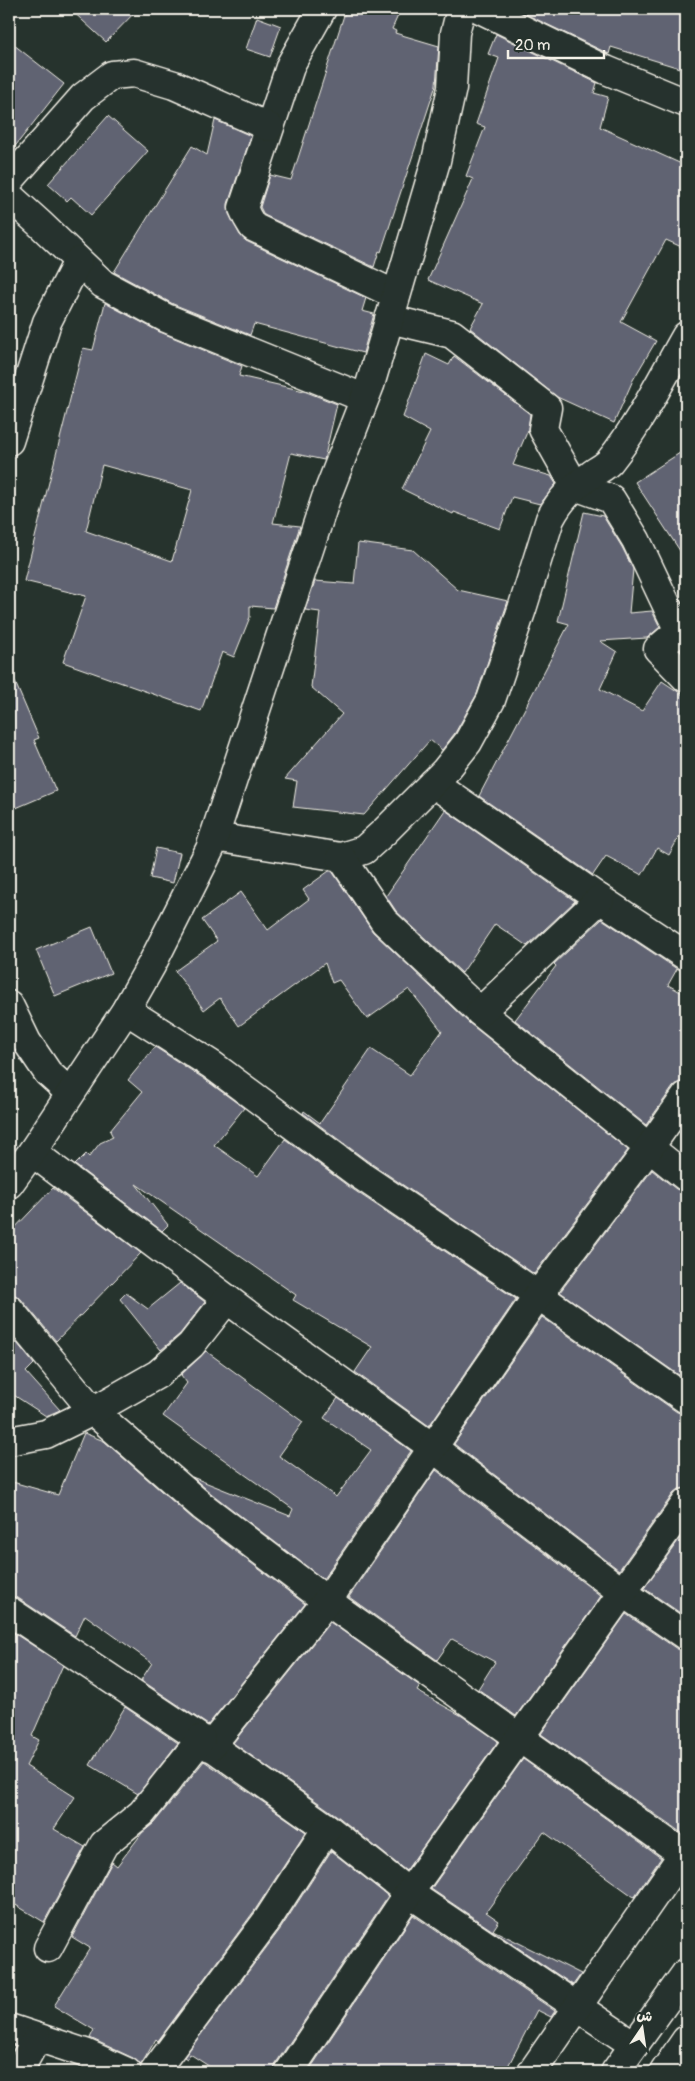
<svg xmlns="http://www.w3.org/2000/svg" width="695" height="2081" font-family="Pangolin,'Playpen Sans Arabic',sans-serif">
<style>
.building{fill:#616472;stroke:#f4f1e8;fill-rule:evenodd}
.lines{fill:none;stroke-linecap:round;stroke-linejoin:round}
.street-casing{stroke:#f4f1e8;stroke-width:31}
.primary-casing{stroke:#f4f1e8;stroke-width:31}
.street{stroke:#26332d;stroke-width:28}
.primary{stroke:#26332d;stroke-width:28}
</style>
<rect width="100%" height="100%" fill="#26332d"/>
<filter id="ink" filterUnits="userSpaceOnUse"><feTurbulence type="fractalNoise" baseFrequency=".02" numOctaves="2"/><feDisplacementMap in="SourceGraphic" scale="10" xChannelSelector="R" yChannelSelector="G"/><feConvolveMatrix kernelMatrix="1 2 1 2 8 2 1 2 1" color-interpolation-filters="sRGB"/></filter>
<g filter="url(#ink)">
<!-- building -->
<g class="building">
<path d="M 70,9 L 138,9 L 106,42 Z"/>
<path d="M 346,9 L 401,9 L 392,29 L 396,31 L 395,33 L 439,46 L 436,85 L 381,252 L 379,251 L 374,267 L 264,215 L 260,207 L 270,175 L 291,180 Z"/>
<path d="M 515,9 L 686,9 L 686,70 L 611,47 L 609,54 Z"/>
<path d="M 257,17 L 281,26 L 270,57 L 246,49 Z"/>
<path d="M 496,34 L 597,83 L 594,93 L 608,97 L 600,127 L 686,166 L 686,249 L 666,240 L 621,322 L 656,341 L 633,380 L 614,423 L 557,397 L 470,328 L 483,304 L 428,280 L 473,179 L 466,176 L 485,127 L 476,124 L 499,58 L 488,54 Z"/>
<path d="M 9,41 L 64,84 L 9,154 Z"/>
<path d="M 108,116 L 148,151 L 91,215 L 71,197 L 67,201 L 48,184 Z"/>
<path d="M 215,120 L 251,136 L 228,204 L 229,214 L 240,235 L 246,241 L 366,298 L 362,311 L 374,314 L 363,353 L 254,324 L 250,335 L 173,304 L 114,272 L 192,146 L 207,155 Z"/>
<path d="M 105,303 L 160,332 L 242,366 L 239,376 L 304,391 L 337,404 L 324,460 L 291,453 L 273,523 L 300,526 L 273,608 L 250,606 L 250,617 L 234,657 L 222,652 L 201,711 L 63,662 L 86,596 L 24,581 L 83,348 L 93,350 ZM 102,465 L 192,490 L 172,561 L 86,531 Z"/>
<path d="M 426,354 L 449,365 L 454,356 L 530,414 L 528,430 L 513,465 L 551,476 L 556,484 L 540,504 L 512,497 L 500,529 L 454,512 L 453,514 L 402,489 L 430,432 L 403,417 Z"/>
<path d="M 686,449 L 686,560 L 635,482 Z"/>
<path d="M 584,512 L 603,516 L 622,547 L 633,569 L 629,613 L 652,611 L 660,627 L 647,638 L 600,641 L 617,652 L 600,689 L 642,711 L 662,681 L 686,697 L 686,824 L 669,855 L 657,848 L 642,875 L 606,856 L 593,875 L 479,796 L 569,624 L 558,621 Z"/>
<path d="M 358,543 L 413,550 L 458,590 L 508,601 L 477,694 L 455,733 L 442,750 L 430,740 L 364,815 L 293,807 L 297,781 L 285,779 L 342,714 L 311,687 L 320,612 L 305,610 L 315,581 L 354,584 Z"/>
<path d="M 9,668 L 39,738 L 34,740 L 56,791 L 9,811 Z"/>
<path d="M 445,810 L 575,901 L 527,946 L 495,924 L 462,973 L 396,911 L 386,896 Z"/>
<path d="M 156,848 L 180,853 L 173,883 L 150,878 Z"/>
<path d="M 329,871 L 332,871 L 373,932 L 469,1023 L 628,1150 L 534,1274 L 366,1160 L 303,1113 L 304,1111 L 320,1123 L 371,1049 L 410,1075 L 442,1031 L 409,989 L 367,1019 L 339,980 L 332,983 L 325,963 L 239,1026 L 220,998 L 204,1010 L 175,971 L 217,941 L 202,920 L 241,892 L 268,930 L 309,899 L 303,890 Z"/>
<path d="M 602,919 L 677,969 L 668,985 L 686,995 L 686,1081 L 679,1082 L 673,1087 L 646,1125 L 515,1020 L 556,966 L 554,964 Z"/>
<path d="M 92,927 L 111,973 L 55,996 L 36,950 Z"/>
<path d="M 155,1047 L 203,1078 L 244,1108 L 214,1145 L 258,1176 L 285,1139 L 348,1186 L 516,1299 L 429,1426 L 355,1372 L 372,1347 L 293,1300 L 296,1295 L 136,1184 L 168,1225 L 162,1231 L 75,1165 L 86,1154 L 89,1157 L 100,1143 L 113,1137 L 110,1131 L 142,1092 L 128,1080 Z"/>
<path d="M 652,1170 L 676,1189 L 686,1192 L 686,1380 L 560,1292 Z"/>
<path d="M 53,1188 L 141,1253 L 56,1341 L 21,1299 L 15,1295 L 9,1294 L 9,1234 Z"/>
<path d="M 180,1283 L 205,1302 L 180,1334 L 161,1350 L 120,1299 L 126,1293 L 148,1309 Z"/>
<path d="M 542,1317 L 677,1412 L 686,1414 L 686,1488 L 679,1489 L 673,1494 L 619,1570 L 454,1444 Z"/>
<path d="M 9,1333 L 34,1364 L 26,1372 L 60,1410 L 46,1416 L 9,1392 Z"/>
<path d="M 206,1351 L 303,1422 L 279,1456 L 336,1497 L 371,1450 L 324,1418 L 338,1398 L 411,1451 L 323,1579 L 212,1494 L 192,1477 L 290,1516 L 293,1509 L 163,1416 L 187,1383 L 181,1375 Z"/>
<path d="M 84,1433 L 104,1441 L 192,1518 L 305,1604 L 208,1725 L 141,1680 L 152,1663 L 85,1615 L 75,1636 L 18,1598 L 9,1596 L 9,1481 L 58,1495 Z"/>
<path d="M 436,1470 L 601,1596 L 516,1716 L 478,1689 L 495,1662 L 452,1639 L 437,1660 L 349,1597 Z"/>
<path d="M 686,1530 L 686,1617 L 644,1588 Z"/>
<path d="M 626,1614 L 677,1649 L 686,1651 L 686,1829 L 683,1834 L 541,1734 Z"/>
<path d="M 330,1622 L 420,1686 L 417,1691 L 462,1716 L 498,1741 L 406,1871 L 336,1815 L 233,1743 Z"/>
<path d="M 9,1630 L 63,1665 L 32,1736 L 39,1740 L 26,1766 L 75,1797 L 54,1829 L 85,1847 L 44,1922 L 9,1901 Z"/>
<path d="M 125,1707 L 178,1743 L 138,1794 L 90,1765 Z"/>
<path d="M 523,1759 L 661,1858 L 634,1897 L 544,1832 L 486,1912 L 499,1921 L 493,1930 L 581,1974 L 573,1985 L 431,1889 Z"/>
<path d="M 204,1761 L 306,1832 L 255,1910 L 158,2041 L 156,2039 L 141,2065 L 133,2058 L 90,2038 L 94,2030 L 54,2006 L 90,1948 L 72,1937 L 112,1862 L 117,1866 L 142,1833 L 154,1823 Z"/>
<path d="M 331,1851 L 388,1896 L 276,2063 L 274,2072 L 218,2072 L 190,2054 L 187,2059 L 184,2057 L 281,1928 Z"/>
<path d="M 413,1915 L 555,2011 L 551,2017 L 537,2010 L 505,2072 L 308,2072 Z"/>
</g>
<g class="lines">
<defs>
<g id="street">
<path d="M 322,9 L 291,64 L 243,208 L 247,217 L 253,227 L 396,295"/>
<path d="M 480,9 L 606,70 L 686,103"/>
<path d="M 9,181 L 83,97 L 112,75 L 134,73 L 174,85 L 269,127"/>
<path d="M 9,196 L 39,223 L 103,284 L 166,318 L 364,398"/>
<path d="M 389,319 L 452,334 L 547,408 L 543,429 L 575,486 L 611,499 L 636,540 L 679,631 L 658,649 L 686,678"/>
<path d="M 9,441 L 47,322 L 78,261"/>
<path d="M 433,783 L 600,899 L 686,956"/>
<path d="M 214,837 L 341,857 L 364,850 L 384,832 L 445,771 L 468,742 L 491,700 L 522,609 L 550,519 C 561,498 572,488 591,475 C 597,470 605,467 610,461 C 640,423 662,378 686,336"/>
<path d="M 341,857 L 384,921 L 480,1012 L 686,1177"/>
<path d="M 9,1005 L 27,1042 L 48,1073 L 70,1093"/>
<path d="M 126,1010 L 212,1065 L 357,1173 L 538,1295 L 686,1399"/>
<path d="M 480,1012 L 600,899"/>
<path d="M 32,1152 L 247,1314 L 432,1447 L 622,1592 L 686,1636"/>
<path d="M 9,1184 L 32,1152 L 126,1010 L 152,964 L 210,849 L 326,498 L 370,385 L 436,161 L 452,88 L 455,33 L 461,9"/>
<path d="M 9,1309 L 93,1411 L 202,1506 L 327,1601 L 686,1856"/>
<path d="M 9,1441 L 46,1434 L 93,1411 L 158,1374 L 191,1345 L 227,1299"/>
<path d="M 9,1611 L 201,1739 L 327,1828 L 409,1893 L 634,2045"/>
<path d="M 210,1747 L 327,1601 L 538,1295 L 649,1148 L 686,1096"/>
<path d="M 48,1948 L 104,1844 L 142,1813 L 201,1739"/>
<path d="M 9,2028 L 85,2053 L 127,2072"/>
<path d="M 18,2072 L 37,2038"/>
<path d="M 154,2072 L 268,1919 L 327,1828"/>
<path d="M 289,2072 L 409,1893 L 686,1503"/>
<path d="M 532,2072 L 683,1854"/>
</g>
<g id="primary">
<path d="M 615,2072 L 686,1973"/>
<path d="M 664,2072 L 686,2040"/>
</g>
</defs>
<!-- street casing -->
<use href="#street" class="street-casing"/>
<!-- primary casing -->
<use href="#primary" class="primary-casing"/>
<!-- street -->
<use href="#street" class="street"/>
<!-- primary -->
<use href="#primary" class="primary"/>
</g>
</g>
<!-- margin -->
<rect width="695" height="2081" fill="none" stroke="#26332d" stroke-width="30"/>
<rect x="15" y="15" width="665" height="2051" fill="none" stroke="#f4f1e8" stroke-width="2" filter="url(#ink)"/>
<!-- north arrow -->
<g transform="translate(642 2028) rotate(13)" stroke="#26332d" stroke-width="4" paint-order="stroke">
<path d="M0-4L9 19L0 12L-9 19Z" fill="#f4f1e8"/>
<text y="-8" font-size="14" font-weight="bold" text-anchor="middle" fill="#f4f1e8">ش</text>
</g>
<!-- scale -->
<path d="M508 50v8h96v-8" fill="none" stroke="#f4f1e8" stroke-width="2.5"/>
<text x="515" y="50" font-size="15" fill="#f4f1e8" stroke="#26332d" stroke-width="4" paint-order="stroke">20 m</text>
</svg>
